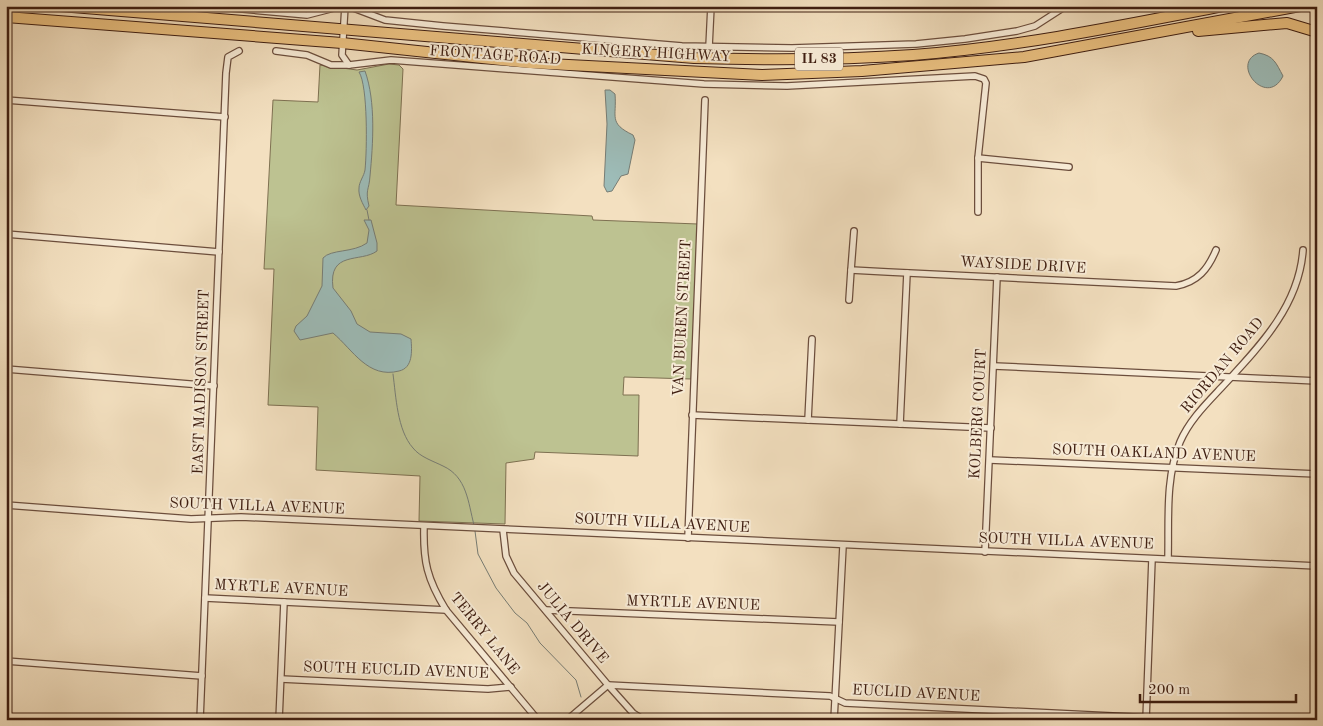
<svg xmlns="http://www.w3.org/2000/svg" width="1323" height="726" font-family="'Old Standard TT',serif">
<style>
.green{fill:#bdc291;stroke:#7e7051}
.water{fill:#9dbcb8;stroke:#777d75}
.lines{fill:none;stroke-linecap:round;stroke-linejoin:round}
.stream{stroke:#777d75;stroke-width:1}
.street-casing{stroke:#6c4e3d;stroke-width:8}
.highway-casing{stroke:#3f1e11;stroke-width:12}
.street{stroke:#f7ebd6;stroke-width:5.5}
.highway{stroke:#eac080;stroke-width:10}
.labels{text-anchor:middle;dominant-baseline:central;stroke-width:4;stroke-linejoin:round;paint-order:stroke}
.shield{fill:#f7ebd6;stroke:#765c4c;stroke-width:1}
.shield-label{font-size:14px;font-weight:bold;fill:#3f1e11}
.street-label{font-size:15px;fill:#3f1e11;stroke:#f7ebd6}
</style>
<rect width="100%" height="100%" fill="#f3e0c0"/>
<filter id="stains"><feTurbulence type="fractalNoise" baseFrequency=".004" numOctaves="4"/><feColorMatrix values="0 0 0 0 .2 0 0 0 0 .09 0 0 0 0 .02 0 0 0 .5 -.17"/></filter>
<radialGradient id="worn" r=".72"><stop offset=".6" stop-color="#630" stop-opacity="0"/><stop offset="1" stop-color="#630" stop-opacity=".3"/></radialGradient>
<!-- green -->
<path class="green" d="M 389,64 L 399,65 L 403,69 L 396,205 L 592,216 L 593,220 L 698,224 L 691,379 L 624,377 L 623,395 L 639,395 L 638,456 L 535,452 L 534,459 L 506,463 L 505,524 L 419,521 L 420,476 L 316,470 L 318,407 L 268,405 L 274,269 L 264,269 L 273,100 L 318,102 L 320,65 L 357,70 Z"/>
<!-- water -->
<g class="water">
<path d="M 1259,53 C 1274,56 1276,63 1283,76 C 1267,109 1229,63 1259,53 Z"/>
<path d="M 365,71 C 376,102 373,144 370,176 C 369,191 365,189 369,206 L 366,210 C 363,204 358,196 359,188 C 359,182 364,176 365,170 C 367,151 368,86 359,72 Z"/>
<path d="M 605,90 L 610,90 L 615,94 C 617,117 608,123 633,135 L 635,140 L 628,174 L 621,176 L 612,191 L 607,192 L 604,186 L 607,124 Z"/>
<path d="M 364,220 L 371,220 L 377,243 L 377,251 C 361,263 328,250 333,288 L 351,311 L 357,324 L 370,332 L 401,334 L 411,339 C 412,351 413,368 399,371 C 368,379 353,350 333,333 L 300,340 L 294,331 L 296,326 L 307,316 L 322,286 L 323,258 C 331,249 353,253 367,243 L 369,230 Z"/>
</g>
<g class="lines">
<!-- stream -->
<g class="stream">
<path d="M 371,10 L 372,6"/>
<path d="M 367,210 L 369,220"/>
<path d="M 393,374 C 396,396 397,430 413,448 C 420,457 433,461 443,466 C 467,477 468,502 474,525"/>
<path d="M 475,531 L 478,554 L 496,588 L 515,613 L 527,623 L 540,643 L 576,680 L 581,697"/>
</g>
<defs>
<g id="street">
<path d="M 209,6 L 307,15 L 342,6"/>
<path d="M 345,6 L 342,55 L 349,65 L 391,60 L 704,84 L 787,86 L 975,76 L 984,79 L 986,83 L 978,158 L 978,212"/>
<path d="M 348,6 L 385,20 L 443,26 L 682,46 L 792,48 L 916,44 L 965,39 L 1017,31 L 1035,26 L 1066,6"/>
<path d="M 709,47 L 711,6"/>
<path d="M 276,51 L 307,55 L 331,65 L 349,65"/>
<path d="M 6,100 L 225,117"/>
<path d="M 978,158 L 1069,167"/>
<path d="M 854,231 L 851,270 L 888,272 L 1176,286 C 1198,282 1208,269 1216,250"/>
<path d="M 6,234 L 219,252"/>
<path d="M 849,300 L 851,270"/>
<path d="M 994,366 L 1317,381"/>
<path d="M 6,369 L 214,386"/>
<path d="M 692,415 L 991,428"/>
<path d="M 808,420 L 812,339"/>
<path d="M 900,424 L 907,273"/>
<path d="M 990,460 L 1317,474"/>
<path d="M 6,505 L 191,519 L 241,517 L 1317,566"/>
<path d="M 424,526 C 423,561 427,579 446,610 L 538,720"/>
<path d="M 503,530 L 506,556 L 514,573 L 608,685 L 633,713 L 644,720"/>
<path d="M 688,538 L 705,100"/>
<path d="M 985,552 L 997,277"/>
<path d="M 1168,559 C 1169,521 1165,478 1180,442 C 1189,421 1205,405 1221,388 C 1258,348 1299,307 1303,250"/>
<path d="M 205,598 L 446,610"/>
<path d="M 546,610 L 839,622"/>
<path d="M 6,661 L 202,676"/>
<path d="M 281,679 L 488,689 L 511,687"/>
<path d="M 200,720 L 226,73 L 228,57 L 239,51"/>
<path d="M 279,720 L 284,602"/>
<path d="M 567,720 L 608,685 L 830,696 L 845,703 L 1194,720"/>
<path d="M 834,720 L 843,546"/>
<path d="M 1146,720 L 1152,559"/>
</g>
<g id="highway">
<path d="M 60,6 L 694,58 C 767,60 840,60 913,55 C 1017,47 1120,26 1223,6"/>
<path d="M 6,17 L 342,43 L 530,63 L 762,75 L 862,71 L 1024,57 L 1300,6"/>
<path d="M 1198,31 L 1287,23 L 1317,32"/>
</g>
</defs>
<!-- street casing -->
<use href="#street" class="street-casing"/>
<!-- highway casing -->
<use href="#highway" class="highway-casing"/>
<!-- street -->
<use href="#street" class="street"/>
<!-- highway -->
<use href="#highway" class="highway"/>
</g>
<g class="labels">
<!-- shield labels -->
<rect class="shield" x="795" y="47.5" width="48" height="23" rx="4"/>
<g class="shield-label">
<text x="819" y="59">IL 83</text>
</g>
<!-- street labels -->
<g class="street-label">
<text transform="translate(656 54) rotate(3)">KINGERY HIGHWAY</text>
<text transform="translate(495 56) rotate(4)">FRONTAGE ROAD</text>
<text transform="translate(1023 266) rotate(3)">WAYSIDE DRIVE</text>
<text transform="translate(683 318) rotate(-87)">VAN BUREN STREET</text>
<text transform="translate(1223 366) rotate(-50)">RIORDAN ROAD</text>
<text transform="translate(202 382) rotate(-88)">EAST MADISON STREET</text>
<text transform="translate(979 414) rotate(-87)">KOLBERG COURT</text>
<text transform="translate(1154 454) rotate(2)">SOUTH OAKLAND AVENUE</text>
<text transform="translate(257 507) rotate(2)">SOUTH VILLA AVENUE</text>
<text transform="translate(662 524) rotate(3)">SOUTH VILLA AVENUE</text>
<text transform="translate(1066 542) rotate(2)">SOUTH VILLA AVENUE</text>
<text transform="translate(281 589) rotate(3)">MYRTLE AVENUE</text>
<text transform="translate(693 604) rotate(2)">MYRTLE AVENUE</text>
<text transform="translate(572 623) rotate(50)">JULIA DRIVE</text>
<text transform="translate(484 634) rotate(51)">TERRY LANE</text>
<text transform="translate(396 671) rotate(2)">SOUTH EUCLID AVENUE</text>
<text transform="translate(916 694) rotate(3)">EUCLID AVENUE</text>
</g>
</g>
<!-- margin -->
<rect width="1323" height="726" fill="none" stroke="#f3e0c0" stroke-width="25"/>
<rect x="8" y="8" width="1308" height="711" fill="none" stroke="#3f1e11" stroke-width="2.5"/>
<rect x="12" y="12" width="1298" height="701" fill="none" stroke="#3f1e11"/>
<!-- scale -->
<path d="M1140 694v8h156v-8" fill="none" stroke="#3f1e11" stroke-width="2.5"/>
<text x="1148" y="694" font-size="15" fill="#3f1e11" stroke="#f7ebd6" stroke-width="4" paint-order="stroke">200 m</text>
<rect width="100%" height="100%" filter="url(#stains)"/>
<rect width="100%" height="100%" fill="url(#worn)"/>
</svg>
